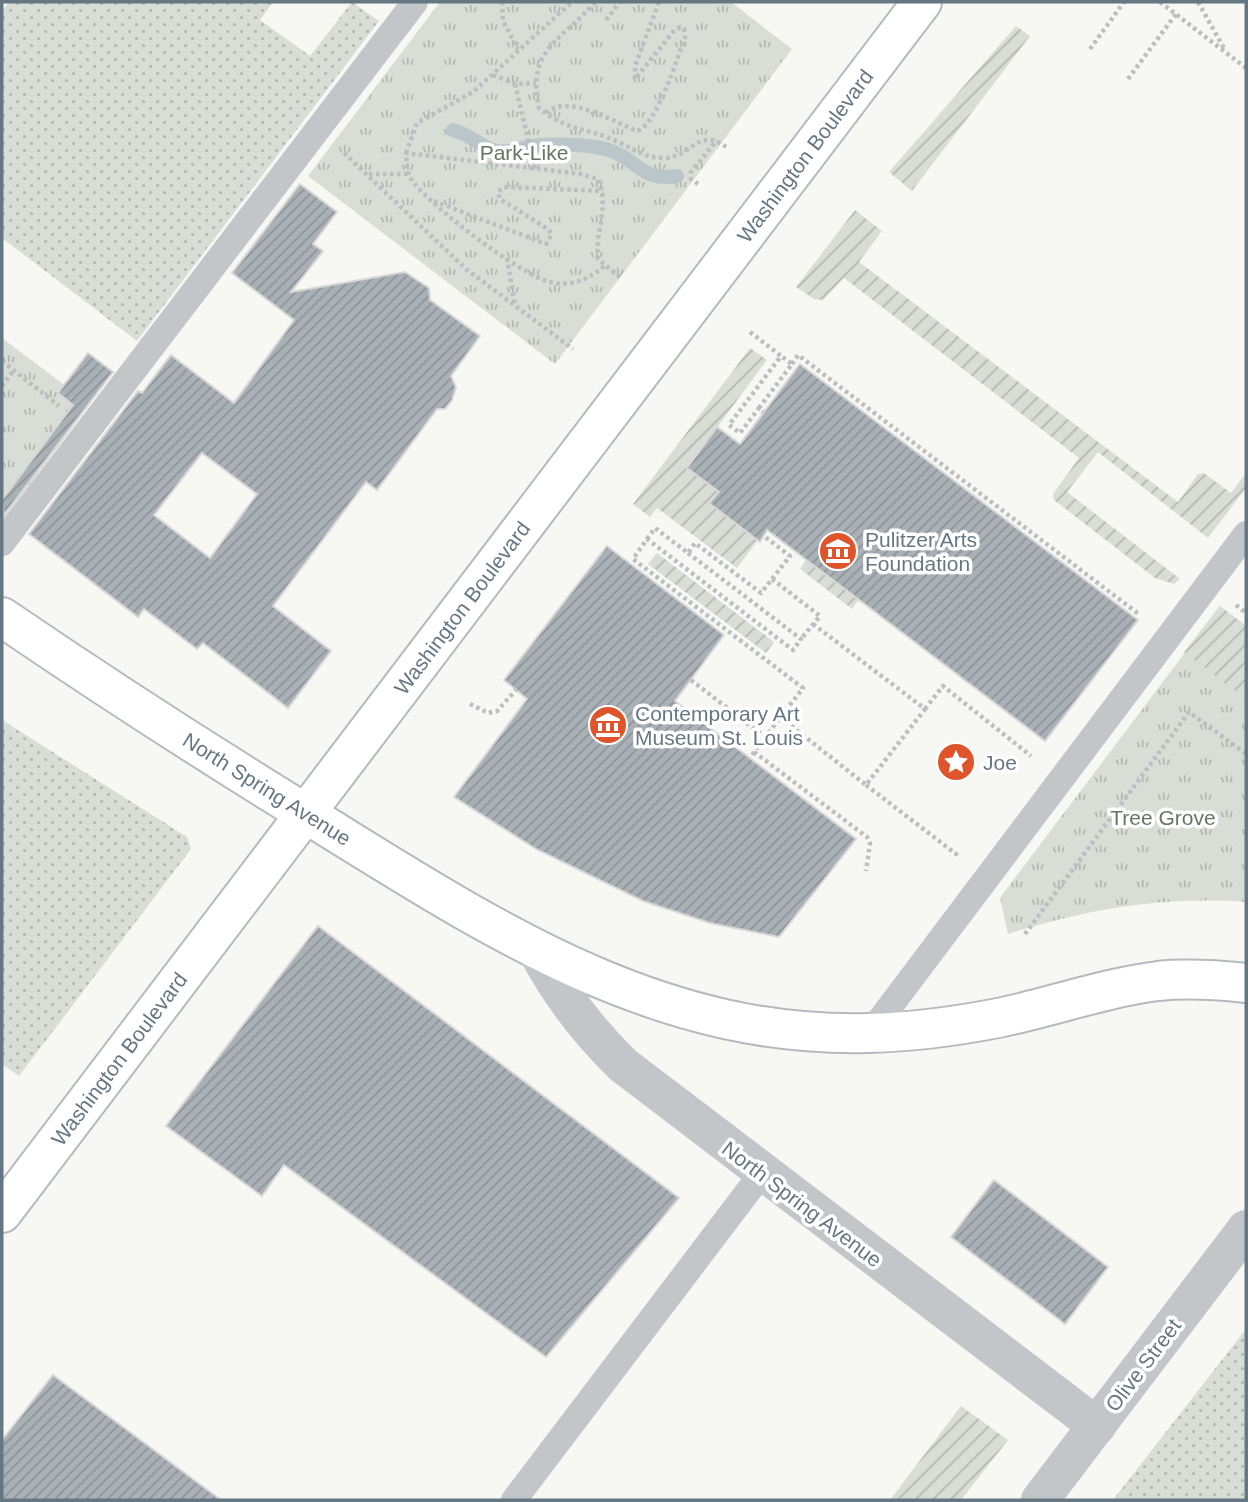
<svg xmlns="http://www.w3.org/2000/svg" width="1248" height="1502" font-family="Helvetica,sans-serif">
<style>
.grass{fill:url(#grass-dots)}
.park{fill:url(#park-tufts)}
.garden{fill:url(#garden-furrows)}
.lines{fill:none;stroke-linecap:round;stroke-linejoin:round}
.stream{stroke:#bac6ca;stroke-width:14}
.building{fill:url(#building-hatch);stroke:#d8d8d6;stroke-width:2;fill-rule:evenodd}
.secondary-casing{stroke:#b4babe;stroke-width:42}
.path{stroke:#bcbec0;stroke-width:4.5;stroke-dasharray:3.5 3.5;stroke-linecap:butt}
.lane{stroke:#c2c6c9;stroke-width:26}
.street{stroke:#c2c6c9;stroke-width:38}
.secondary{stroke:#fff;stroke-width:38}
.labels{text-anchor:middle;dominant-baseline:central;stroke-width:7;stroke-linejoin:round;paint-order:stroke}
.park-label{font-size:21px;fill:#667761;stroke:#fff}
.street-label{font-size:21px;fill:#667784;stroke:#fff}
.poi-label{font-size:21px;fill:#667784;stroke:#fff;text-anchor:start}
</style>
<defs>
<pattern id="grass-dots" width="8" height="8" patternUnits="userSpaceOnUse" patternTransform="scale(1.75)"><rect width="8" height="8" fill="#d8ded5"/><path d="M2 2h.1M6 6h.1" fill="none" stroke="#b3b9b2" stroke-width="1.8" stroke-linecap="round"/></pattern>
<pattern id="park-tufts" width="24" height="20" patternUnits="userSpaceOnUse" patternTransform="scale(1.75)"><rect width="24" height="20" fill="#d8ded5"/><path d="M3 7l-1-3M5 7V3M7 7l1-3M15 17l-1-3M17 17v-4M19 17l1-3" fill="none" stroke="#b3b9b2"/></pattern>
<pattern id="garden-furrows" width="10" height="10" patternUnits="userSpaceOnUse" patternTransform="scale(1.75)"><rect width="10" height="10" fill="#d8ded5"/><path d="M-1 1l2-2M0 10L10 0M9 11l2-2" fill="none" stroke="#b3b9b2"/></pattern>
<pattern id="building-hatch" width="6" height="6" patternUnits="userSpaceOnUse" patternTransform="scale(1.75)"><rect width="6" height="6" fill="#a9b1b6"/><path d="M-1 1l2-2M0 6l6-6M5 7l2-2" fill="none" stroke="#8d959a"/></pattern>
</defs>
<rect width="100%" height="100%" fill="#f7f7f4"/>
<!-- grass -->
<g class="grass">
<path d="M 9,2 L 273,2 L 260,20 L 310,56 L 352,2 L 379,21 L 137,341 L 2,238 L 2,11 Z"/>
<path d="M 2,720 L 187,837 L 191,849 L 19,1076 L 2,1064 Z"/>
<path d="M 1246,1329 L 1246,1500 L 1113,1500 Z"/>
</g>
<!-- park -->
<g class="park">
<path d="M 440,2 L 731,2 L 792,49 L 555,364 L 308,176 Z"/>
<path d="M 2,338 L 90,404 L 2,522 Z"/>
<path d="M 1220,606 L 1246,626 L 1246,902 C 1164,896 1087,909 1008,934 L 1000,898 Z"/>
</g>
<!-- garden -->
<g class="garden">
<path d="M 1016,26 L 1030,36 L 912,191 L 889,172 Z"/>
<path d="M 855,210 L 882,231 L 859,262 L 1178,502 L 1198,474 L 1204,473 L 1231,493 L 1246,473 L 1246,488 L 1208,538 L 1098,452 L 1067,492 L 1180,579 L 1174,584 L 1155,578 L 1054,500 L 1053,494 L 1079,458 L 844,278 L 823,300 L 814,299 L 796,287 Z"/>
<path d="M 750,348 L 767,360 L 687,468 L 719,492 L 710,504 L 758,540 L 737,568 L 657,508 L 650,517 L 633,504 Z"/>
<path d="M 657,553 L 774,642 L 766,653 L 648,564 Z"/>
<path d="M 806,560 L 859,599 L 852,609 L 800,569 Z"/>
<path d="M 1220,606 L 1246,626 L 1246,699 L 1184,652 Z"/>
<path d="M 961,1406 L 1008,1440 L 961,1500 L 890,1500 Z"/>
</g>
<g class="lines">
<!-- stream -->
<path class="stream" d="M 453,130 C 471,135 484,149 497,151 C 512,153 524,147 539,145 C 561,144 594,144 614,152 C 640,163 644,182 677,176"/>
</g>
<!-- building -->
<g class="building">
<path d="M 300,184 L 337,212 L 313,244 L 323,251 L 291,292 L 405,272 L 429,288 L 430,300 L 480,336 L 451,376 L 456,387 L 452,400 L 445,409 L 437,409 L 377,490 L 366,482 L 273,606 L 331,651 L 288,708 L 203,643 L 197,649 L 144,609 L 138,617 L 29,534 L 138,391 L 142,393 L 171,355 L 234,403 L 294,320 L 232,273 ZM 202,453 L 257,494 L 210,558 L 154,515 Z"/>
<path d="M 88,353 L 113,372 L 4,515 L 2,500 L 73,405 L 58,393 Z"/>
<path d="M 800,364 L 1138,620 L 1045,741 L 767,530 L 760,542 L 709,503 L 719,492 L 687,468 L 717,427 L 740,444 Z"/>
<path d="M 607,546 L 724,635 L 675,701 L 856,839 L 779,937 L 710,923 L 643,901 L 536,849 L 454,797 L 527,699 L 504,680 Z"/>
<path d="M 318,926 L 679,1198 L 546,1357 L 284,1165 L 262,1196 L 166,1126 Z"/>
<path d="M 994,1180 L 1108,1267 L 1065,1324 L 951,1237 Z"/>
<path d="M 53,1375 L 221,1500 L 2,1500 L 2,1440 Z"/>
</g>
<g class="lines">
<defs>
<g id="secondary">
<path d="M 2,617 C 109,690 218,760 329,828 C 497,932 662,1039 869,1033 C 911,1032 957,1026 998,1018 C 1052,1007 1103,988 1158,981 C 1187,978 1217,980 1246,983"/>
<path d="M 2,1213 L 922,2"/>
</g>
</defs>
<!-- secondary casing -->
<use href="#secondary" class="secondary-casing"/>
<!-- path -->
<g class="path">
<path d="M 502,2 L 503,21 L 518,49"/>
<path d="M 595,2 C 562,41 526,48 539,108 C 568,132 587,127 618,142 C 634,149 645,158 663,158 C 692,158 697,126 726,147"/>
<path d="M 1160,2 L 1246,68"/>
<path d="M 1198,2 L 1225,50"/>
<path d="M 606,20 L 620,2"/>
<path d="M 1090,49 L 1124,2"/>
<path d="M 493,75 L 515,84 L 536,83"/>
<path d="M 1128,79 L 1176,14"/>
<path d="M 515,84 L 535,168"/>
<path d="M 546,113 C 567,93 614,122 637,131 C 657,125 677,58 685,38 L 684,29 L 680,27 L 673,32 L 635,79 L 635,66 L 659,2"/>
<path d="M 344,153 L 466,269 L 573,349"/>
<path d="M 406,153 L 417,123 L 473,92 L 572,2"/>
<path d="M 369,174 L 408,174"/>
<path d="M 698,184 L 691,179 L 691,172 L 717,140"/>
<path d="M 434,201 L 546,244 L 552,234 L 548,229 L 500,199 L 498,192 L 504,187 L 603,191"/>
<path d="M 507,258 L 515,305"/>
<path d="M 604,266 C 589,280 571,287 550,282 C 522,276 427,204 411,179 C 406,172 407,162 406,153 L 581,174 L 598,179 C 610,206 595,231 598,259 L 621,278"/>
<path d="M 750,332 L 781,356 L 729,425 L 740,433 L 759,408 L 763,412"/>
<path d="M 2,361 L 59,406"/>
<path d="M 792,364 L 798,355 L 1140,615"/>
<path d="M 2,386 L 14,370"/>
<path d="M 759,408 L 792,364 L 781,356"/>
<path d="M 647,539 L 655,528 L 688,553 L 695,543 L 761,593 L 790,556 L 764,536"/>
<path d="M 688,553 L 801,639 L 793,650 L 647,539 L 633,559 L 803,688 L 765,737"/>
<path d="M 772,579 L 820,616 L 801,639"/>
<path d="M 1236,605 L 1246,613"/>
<path d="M 691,680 L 765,737 L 750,758"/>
<path d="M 470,704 L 488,713 L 497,711 L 516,690"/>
<path d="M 925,709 L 943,686 L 1031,756"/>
<path d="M 780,717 L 866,785 L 925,709 L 813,624"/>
<path d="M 754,752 L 867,837 L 870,843 L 866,871"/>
<path d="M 866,785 L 956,854 L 958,852"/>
<path d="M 1025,934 L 1189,712 L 1246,754"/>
</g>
<!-- lane -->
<g class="lane">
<path d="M 2,543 L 415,2"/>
<path d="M 870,1033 L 1246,534"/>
<path d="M 514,1500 L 762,1173"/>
</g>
<!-- street -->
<g class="street">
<path d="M 538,953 C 561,996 587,1030 623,1065 L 1097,1426"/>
<path d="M 1040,1500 L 1246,1229"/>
</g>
<!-- secondary -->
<use href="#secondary" class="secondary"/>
</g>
<!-- icons -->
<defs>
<symbol id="museum-disc" viewBox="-11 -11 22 22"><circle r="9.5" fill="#e0542b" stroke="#fff"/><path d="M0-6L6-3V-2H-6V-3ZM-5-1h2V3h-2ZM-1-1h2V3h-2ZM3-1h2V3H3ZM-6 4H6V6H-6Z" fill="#fff"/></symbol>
<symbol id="sight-disc" viewBox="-11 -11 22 22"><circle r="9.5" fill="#e0542b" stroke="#fff"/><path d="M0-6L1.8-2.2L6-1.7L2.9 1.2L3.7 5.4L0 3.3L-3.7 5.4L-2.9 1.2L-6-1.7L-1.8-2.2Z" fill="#fff"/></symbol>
</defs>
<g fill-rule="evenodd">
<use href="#museum-disc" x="816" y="529" width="44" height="44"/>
<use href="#museum-disc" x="586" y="703" width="44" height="44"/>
<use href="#sight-disc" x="934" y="740" width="44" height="44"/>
</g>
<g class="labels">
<!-- park labels -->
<g class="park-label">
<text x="524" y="152">Park-Like</text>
<text x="1163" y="817">Tree Grove</text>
</g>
<!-- street labels -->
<g class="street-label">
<text transform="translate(805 156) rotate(-53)">Washington Boulevard</text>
<text transform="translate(462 608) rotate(-53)">Washington Boulevard</text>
<text transform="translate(267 789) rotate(32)">North Spring Avenue</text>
<text transform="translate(119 1059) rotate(-53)">Washington Boulevard</text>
<text transform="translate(802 1204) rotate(37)">North Spring Avenue</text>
<text transform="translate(1143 1365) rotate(-53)">Olive Street</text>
</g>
<!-- poi labels -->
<g class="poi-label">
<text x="865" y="539">Pulitzer Arts<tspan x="865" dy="24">Foundation</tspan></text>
<text x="635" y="713">Contemporary Art<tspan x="635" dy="24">Museum St. Louis</tspan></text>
<text x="983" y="762">Joe</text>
</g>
</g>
<!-- border -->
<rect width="1248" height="1502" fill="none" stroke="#667784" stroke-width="7"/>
</svg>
